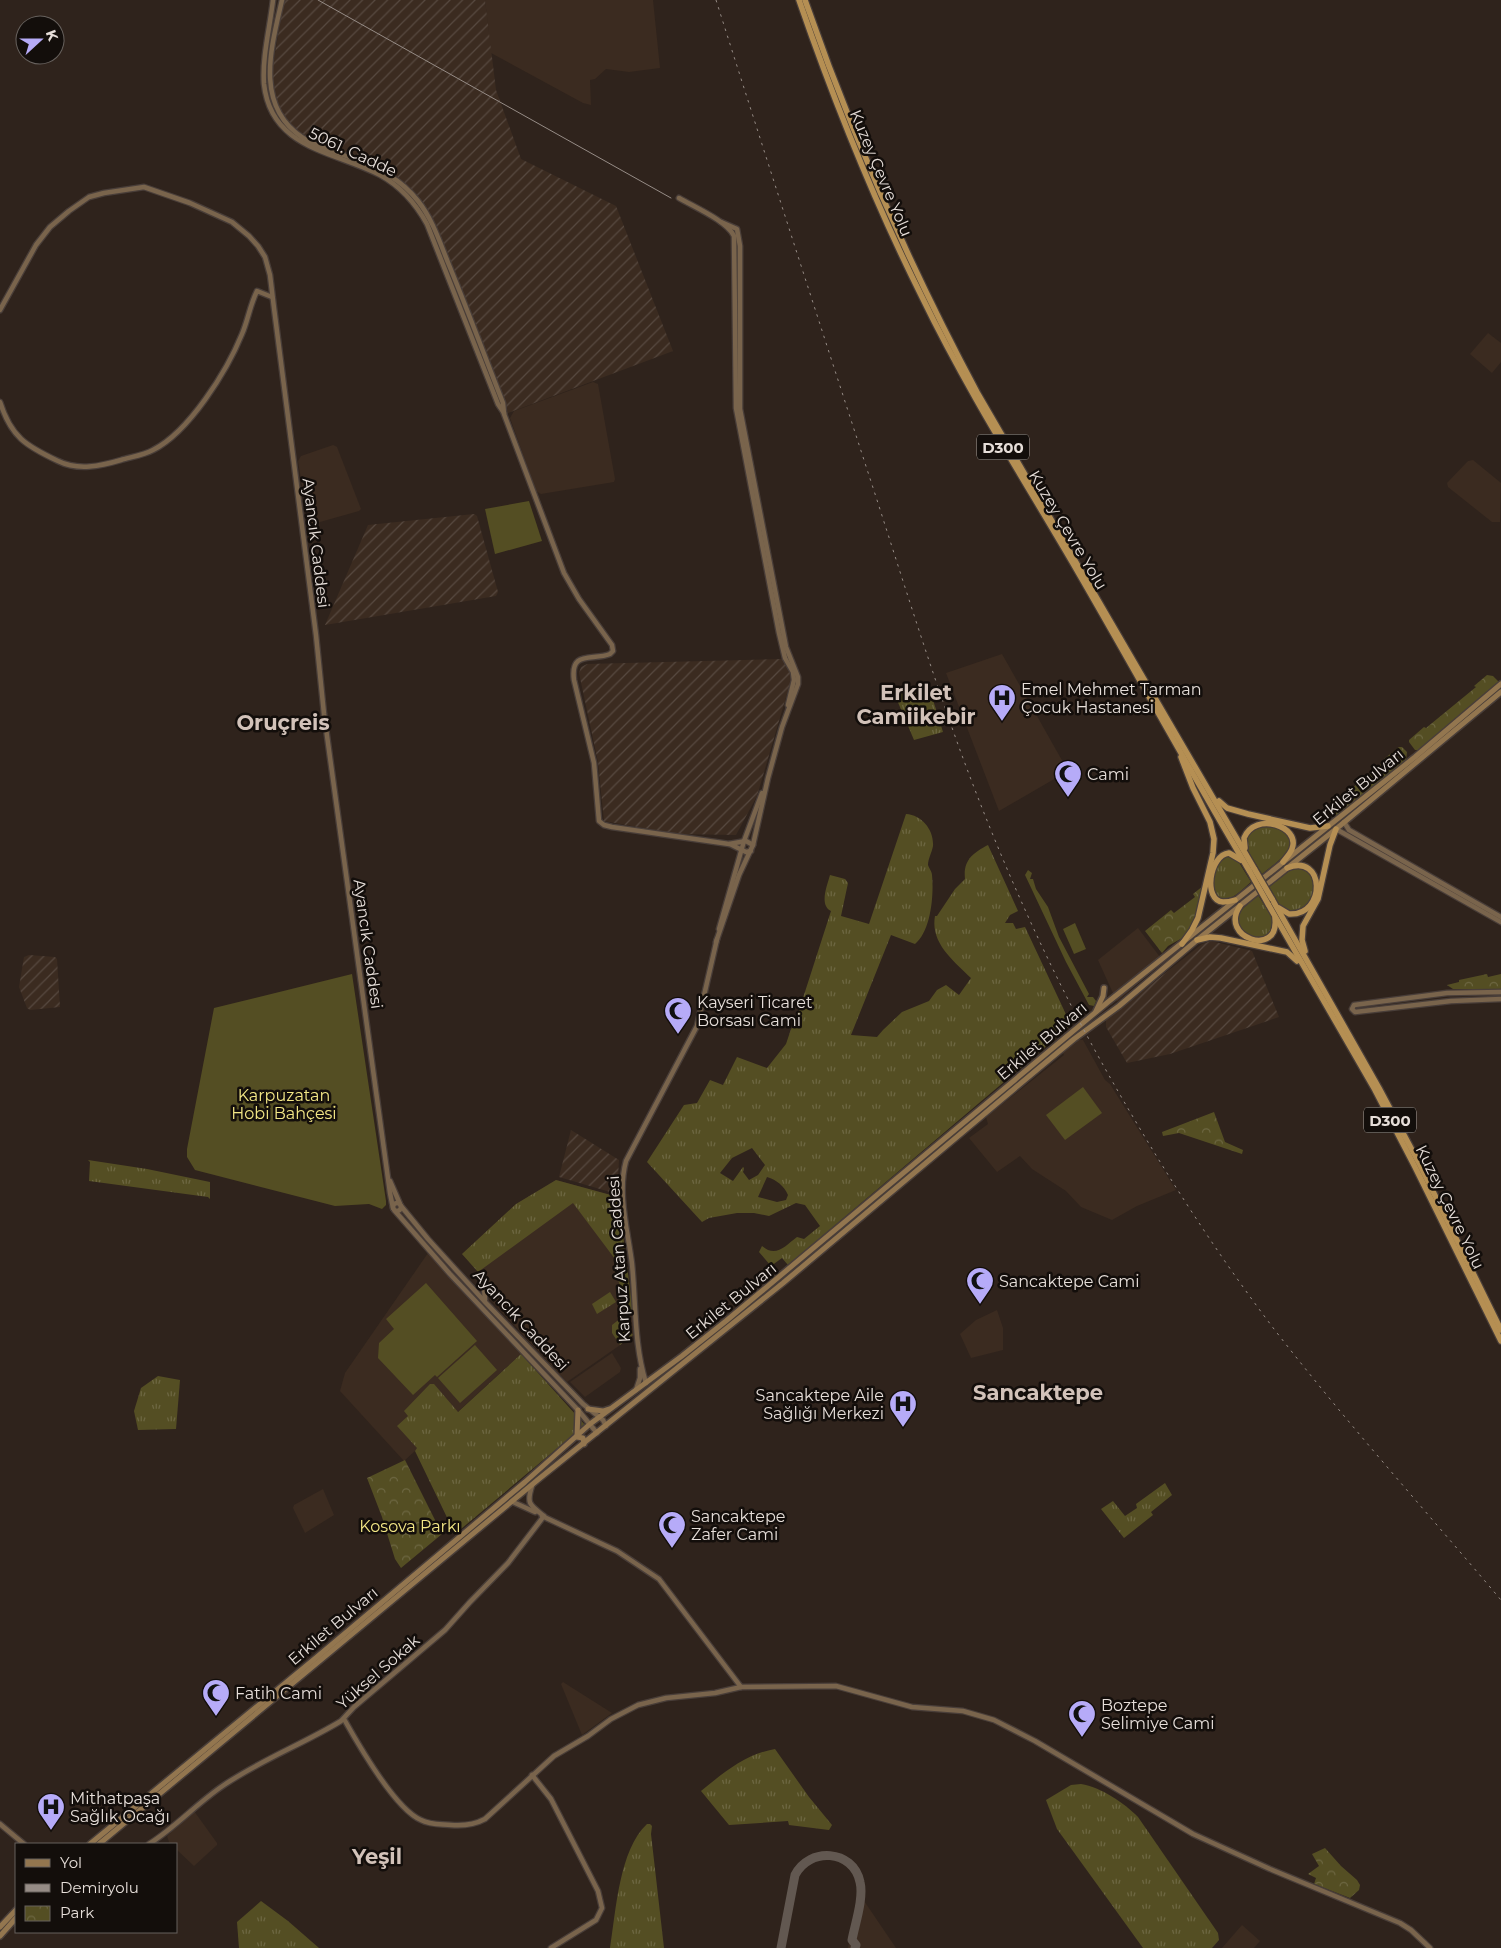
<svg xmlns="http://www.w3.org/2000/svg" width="1501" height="1948" font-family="Montserrat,sans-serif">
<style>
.built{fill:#3b2b20}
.industrial{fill:url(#industrial-furrows)}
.grass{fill:url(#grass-tufts);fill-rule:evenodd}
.park{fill:url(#park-crowns)}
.garden{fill:#544e23}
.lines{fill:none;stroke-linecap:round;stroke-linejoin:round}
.taxiway{stroke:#625851;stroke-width:9}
.secondary-casing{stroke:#493e39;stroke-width:7}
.primary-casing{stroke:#493e39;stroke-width:8}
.highway-casing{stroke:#493e39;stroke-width:8}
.secondary{stroke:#79644c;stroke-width:4.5}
.primary{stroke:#93764f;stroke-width:5}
.highway{stroke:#b58f53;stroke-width:5.5}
.tram{stroke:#968c86;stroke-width:1}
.rail{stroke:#968c86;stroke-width:1;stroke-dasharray:2.5 5;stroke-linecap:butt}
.highway-bridge-casing{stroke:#493e39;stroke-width:8;stroke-linecap:butt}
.highway-bridge{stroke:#b58f53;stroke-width:5.5}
.labels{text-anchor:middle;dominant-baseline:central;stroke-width:5;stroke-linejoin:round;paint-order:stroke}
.shield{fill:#130e0b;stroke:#a7a09b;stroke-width:1}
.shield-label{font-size:15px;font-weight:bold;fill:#e6ded9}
.street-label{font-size:16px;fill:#e6ded9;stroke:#130e0b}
.poi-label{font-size:16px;fill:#e6ded9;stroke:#130e0b;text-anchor:start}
.park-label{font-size:16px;fill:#f3e786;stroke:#130e0b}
.district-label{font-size:21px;font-weight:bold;fill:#d2c2b9;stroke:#130e0b}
</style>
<defs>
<pattern id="industrial-furrows" width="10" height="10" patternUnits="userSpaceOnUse" patternTransform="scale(1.25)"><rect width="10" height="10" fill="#3b2b20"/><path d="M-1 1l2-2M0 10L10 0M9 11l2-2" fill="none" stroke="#574940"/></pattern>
<pattern id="grass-tufts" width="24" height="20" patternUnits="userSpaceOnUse" patternTransform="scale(1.25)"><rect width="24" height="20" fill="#544e23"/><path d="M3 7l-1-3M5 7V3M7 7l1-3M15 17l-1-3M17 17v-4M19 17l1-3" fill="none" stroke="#6d6742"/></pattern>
<pattern id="park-crowns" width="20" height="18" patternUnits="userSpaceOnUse" patternTransform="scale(1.25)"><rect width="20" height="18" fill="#544e23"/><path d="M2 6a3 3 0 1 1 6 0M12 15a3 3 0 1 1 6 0" fill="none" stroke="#6d6742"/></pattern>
</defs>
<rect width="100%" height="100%" fill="#2f231c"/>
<!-- built -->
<g class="built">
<path d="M 485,0 L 653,0 L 660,68 L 629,72 L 606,69 L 595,79 L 590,80 L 591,105 L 583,103 L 491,53 Z"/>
<path d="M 1488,333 L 1501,343 L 1501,362 L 1492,373 L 1470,354 Z"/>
<path d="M 593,382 L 598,384 L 615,479 L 614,482 L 541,494 L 536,491 L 510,418 L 514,411 Z"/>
<path d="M 333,445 L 337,447 L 361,509 L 359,511 L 313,524 L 308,522 L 298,461 L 301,456 Z"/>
<path d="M 1473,460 L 1501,483 L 1500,522 L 1492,522 L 1448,487 L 1447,483 L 1468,461 Z"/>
<path d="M 1002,654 L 1068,771 L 999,811 L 946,673 Z"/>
<path d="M 1138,928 L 1163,961 L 1117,1002 L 1098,960 Z"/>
<path d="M 1078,1040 L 1083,1040 L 1105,1080 L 1110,1084 L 1176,1190 L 1137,1206 L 1112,1220 L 1081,1207 L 1066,1191 L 1032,1169 L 1020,1156 L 997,1172 L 969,1138 L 988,1124 L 986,1117 L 1064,1055 L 1062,1052 Z"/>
<path d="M 556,1180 L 618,1197 L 636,1334 L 567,1382 L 488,1297 L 495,1290 L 462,1254 L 516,1204 Z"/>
<path d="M 428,1253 L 521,1354 L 404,1461 L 340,1391 L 345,1373 Z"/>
<path d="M 997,1310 L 1003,1328 L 1003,1350 L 971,1358 L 960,1334 L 976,1320 Z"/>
<path d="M 612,1353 L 621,1368 L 620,1372 L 585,1397 L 570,1382 Z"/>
<path d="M 323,1489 L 334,1515 L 305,1533 L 293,1508 L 294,1505 Z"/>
<path d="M 563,1682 L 612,1713 L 582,1735 L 561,1684 Z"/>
<path d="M 194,1811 L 217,1843 L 217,1845 L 194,1866 L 176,1849 L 176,1844 L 171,1844 L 169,1842 L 167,1836 Z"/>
<path d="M 858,1892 L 896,1948 L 848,1948 Z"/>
<path d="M 1242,1925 L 1260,1941 L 1254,1948 L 1222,1948 Z"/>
</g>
<!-- industrial -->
<g class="industrial">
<path d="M 284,0 L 485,0 L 496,90 L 521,159 L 616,206 L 673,351 L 508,413 L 432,219 L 422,203 L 406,184 L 392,173 L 313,141 L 292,126 L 280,110 L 273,91 L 271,77 Z"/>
<path d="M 474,514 L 477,516 L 498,592 L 496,596 L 325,625 L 368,525 Z"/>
<path d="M 783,659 L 791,674 L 791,680 L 757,796 L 736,835 L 677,834 L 604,821 L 598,762 L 579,673 L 581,667 L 587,664 Z"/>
<path d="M 1211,941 L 1252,951 L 1279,1017 L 1170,1054 L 1127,1063 L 1106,1027 L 1106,1020 L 1202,944 Z"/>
<path d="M 29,955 L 55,957 L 57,959 L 60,1007 L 30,1010 L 27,1008 L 19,987 L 24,957 Z"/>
<path d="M 571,1130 L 619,1160 L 617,1194 L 559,1177 Z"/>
</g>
<!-- grass -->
<g class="grass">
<path d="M 921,684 L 929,701 L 933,700 L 943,732 L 914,740 L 894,693 Z"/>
<path d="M 906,814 C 922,815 934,830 933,846 C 932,852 928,859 928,865 C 929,868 932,872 932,875 C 934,895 931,931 915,944 L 891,935 L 851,1035 L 877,1037 L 883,1030 L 902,1012 L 929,1001 L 937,990 L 946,985 L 959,995 L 971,978 C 954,961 930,943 935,916 L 937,916 L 955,889 L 965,879 C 963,860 973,853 988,845 L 1018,911 L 1010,915 L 1005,923 L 1013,923 L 1016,929 L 1025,927 L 1071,1025 L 788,1265 L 782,1258 L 771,1266 L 759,1252 L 762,1246 C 776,1258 785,1246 797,1237 L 804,1239 L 820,1226 L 805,1205 L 796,1203 L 769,1216 L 754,1213 L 737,1213 L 709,1218 L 702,1222 L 647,1162 L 684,1105 L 697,1103 L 710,1080 L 723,1085 L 737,1057 L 767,1068 L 786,1044 L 791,1029 L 794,1026 L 831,911 C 819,905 827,886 830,875 L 845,879 L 848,883 L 841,916 L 869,924 ZM 752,1148 L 765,1165 L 758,1175 L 749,1180 L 743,1172 L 744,1168 L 743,1167 L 733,1181 L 720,1173 L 732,1158 ZM 767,1177 C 777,1180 784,1186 788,1195 L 786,1200 L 777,1202 L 758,1197 Z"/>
<path d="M 1259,825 C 1265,826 1274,825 1279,827 C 1289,832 1294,845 1286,853 C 1280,861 1270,867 1262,874 L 1247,849 L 1246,835 Z"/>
<path d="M 1226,855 L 1235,856 L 1251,882 C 1244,888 1236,896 1228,899 C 1208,907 1212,872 1217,862 C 1219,859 1224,857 1226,855 Z"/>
<path d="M 1293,868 L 1305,868 C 1308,871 1313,876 1314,880 C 1318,895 1301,921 1285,910 C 1278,906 1274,893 1269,887 Z"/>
<path d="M 1258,895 L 1273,919 L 1272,932 L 1262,939 L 1246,935 L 1237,924 L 1239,912 Z"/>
<path d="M 88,1160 L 147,1169 L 210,1182 L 210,1199 L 208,1197 L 89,1181 L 90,1162 Z"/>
<path d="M 556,1180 L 618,1197 L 633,1312 L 628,1313 L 617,1276 L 624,1271 L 573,1203 L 478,1272 L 462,1254 L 516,1204 Z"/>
<path d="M 610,1292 L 616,1302 L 597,1314 L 592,1304 Z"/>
<path d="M 621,1318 L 633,1335 L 620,1345 L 612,1333 L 612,1325 Z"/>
<path d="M 521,1354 L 585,1425 L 455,1534 L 415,1451 L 417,1448 L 397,1426 L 408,1416 L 404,1411 L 430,1384 L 434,1384 L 458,1412 Z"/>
<path d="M 158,1376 L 180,1380 L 176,1429 L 138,1430 L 134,1411 L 141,1388 Z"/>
<path d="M 1165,1483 L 1172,1495 L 1151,1512 L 1153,1515 L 1124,1538 L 1101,1509 L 1113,1501 L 1125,1516 L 1137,1508 L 1136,1504 Z"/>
<path d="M 775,1749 L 809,1797 L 832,1825 L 829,1830 L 789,1825 L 788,1821 L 729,1825 L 701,1791 C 723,1773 746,1754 775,1749 Z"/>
<path d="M 1081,1784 C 1101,1787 1124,1803 1138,1817 L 1218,1933 L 1219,1940 L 1212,1948 L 1143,1948 L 1057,1829 L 1046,1800 L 1071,1785 Z"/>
<path d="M 647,1824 L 650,1824 L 652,1826 L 651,1834 L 664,1948 L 610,1948 C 616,1911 619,1850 647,1824 Z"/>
<path d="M 261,1901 L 288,1921 L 319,1948 L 239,1948 L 237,1922 Z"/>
</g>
<!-- park -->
<g class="park">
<path d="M 1487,675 L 1493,676 L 1499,682 L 1419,750 L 1415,750 L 1409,742 L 1409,740 L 1424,727 L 1426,728 L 1476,687 L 1474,686 Z"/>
<path d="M 1399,747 L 1402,747 L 1407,752 L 1406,760 L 1338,815 L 1334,815 L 1328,808 L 1385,761 L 1384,759 Z"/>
<path d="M 1203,886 L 1196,919 L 1184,937 L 1168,946 L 1162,953 L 1145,931 L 1171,910 L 1174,913 L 1195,897 L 1193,894 Z"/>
<path d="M 1487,974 L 1488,977 L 1501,974 L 1501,989 L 1453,989 L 1447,985 L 1459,982 L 1459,980 Z"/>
<path d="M 1214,1112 L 1225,1142 L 1243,1150 L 1242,1154 L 1179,1133 L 1163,1136 L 1162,1132 Z"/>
<path d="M 405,1460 L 442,1534 L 401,1568 L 395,1559 L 382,1517 L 367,1478 Z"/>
<path d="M 1325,1848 L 1341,1866 L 1357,1880 L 1360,1885 L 1359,1890 L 1350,1898 L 1314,1884 L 1316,1878 L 1308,1874 L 1319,1866 L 1312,1854 Z"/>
</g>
<!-- garden -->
<g class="garden">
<path d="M 529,501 L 542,541 L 495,554 L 485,509 Z"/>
<path d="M 1028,870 L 1032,873 L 1030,879 L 1033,879 L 1036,889 L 1048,907 L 1059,937 L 1089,994 L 1087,997 L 1093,997 L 1096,1001 L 1094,1006 L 1089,1005 L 1066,962 L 1025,875 Z"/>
<path d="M 1075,923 L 1086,949 L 1074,954 L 1063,929 Z"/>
<path d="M 352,974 L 386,1201 L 386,1205 L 382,1209 L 369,1204 L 335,1206 L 195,1170 L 187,1157 L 187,1149 L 214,1008 Z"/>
<path d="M 1083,1087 L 1102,1113 L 1065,1140 L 1046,1115 Z"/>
<path d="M 426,1283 L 477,1341 L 437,1377 L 435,1375 L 413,1395 L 378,1358 L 379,1343 L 394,1329 L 386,1319 Z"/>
<path d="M 475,1345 L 497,1370 L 460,1403 L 438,1378 Z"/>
</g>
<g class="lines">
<!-- taxiway -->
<path class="taxiway" d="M 781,1948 L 795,1875 C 809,1847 853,1849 860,1882 C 864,1898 855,1924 852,1940 L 856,1945 L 855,1948"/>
<defs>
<g id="secondary">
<path d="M 273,0 C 270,27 262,57 264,84 C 271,149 334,151 380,175 C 400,186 416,204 427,224 L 498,404 L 504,413"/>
<path d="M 282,0 C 271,48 254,106 303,138 C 318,148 336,152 352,158 C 378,168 401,179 418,201 C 433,220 440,243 449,265 C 468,311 485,357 503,403 L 504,414 L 564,573 L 579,599 L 612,645 L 613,651 L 610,654 C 592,661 570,650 574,680 L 594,763 L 599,821 L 604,825 L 612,827 L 729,844 L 746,841 L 753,845"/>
<path d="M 679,198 C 694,207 727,221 734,236 L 736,408 L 779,633 L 785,658 L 793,672 L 794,680 L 788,705"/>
<path d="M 0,310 L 36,245 L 50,227 L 69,211 L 89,197 L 104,193 L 144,187 L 190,203 L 232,222 L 249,236 L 258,246 L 265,257 L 270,275 L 274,308 L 316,635 L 324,714 L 390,1193 L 393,1208"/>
<path d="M 0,402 C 11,437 26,446 58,461 C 78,471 101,466 121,460 C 131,457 144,455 153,450 C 189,432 227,371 242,334 C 248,320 250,305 257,291 L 272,297"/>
<path d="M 1344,822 L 1349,830 L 1501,917"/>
<path d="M 1336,829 L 1501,922"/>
<path d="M 730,844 L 746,852 L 751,851"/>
<path d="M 719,929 L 744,841 L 762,793"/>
<path d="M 716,942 L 739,875 L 753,845 L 768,778 L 782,727 L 798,684 L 798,677 L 786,647 L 740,409 L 740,246 L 737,229 L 721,222"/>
<path d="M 1501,992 L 1447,993 L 1354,1005 L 1352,1009 L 1355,1012 L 1451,1001 L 1501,999"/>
<path d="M 390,1181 L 400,1204"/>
<circle cx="397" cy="1207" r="4"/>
<path d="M 401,1206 L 428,1239 L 486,1303 L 583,1404 L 603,1420 L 606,1426"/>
<path d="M 395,1211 L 450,1274 L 578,1410 L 597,1433"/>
<path d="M 484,1287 L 485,1300"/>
<path d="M 646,1383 C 634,1345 636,1304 632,1264 C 628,1231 617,1194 626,1161 L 697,1026 L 717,939"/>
<path d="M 636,1390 L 640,1378 L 640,1369"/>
<path d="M 513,1502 L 535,1512"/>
<path d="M 542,1516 L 617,1551 L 659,1579 L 741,1687"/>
<path d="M 344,1719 C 358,1744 395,1809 421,1820 C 430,1825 440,1824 451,1825 C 464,1826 474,1825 485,1819 L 554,1756 L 588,1736 L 611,1719 L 638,1705 L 666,1698 L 715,1693 L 741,1687 L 836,1686 L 912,1707 L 963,1711 L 994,1720 L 1035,1741 L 1193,1834 L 1270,1869 L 1400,1923 L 1411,1930 L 1430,1948"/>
<path d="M 532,1775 L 551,1799 L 598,1891 L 602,1908 L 596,1920 L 551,1948"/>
<path d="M 0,1824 L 24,1844"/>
<path d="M 149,1844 C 176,1827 197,1803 224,1785 C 261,1760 303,1744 341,1721 L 354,1707 L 445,1630 L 470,1602 L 508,1563 L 544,1516 C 530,1505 526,1504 532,1486"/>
</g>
<g id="primary">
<path d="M 1096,1011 L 1103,996 L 1104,988"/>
<path d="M 588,1409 L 603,1411 L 609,1409"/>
<path d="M 578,1410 L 577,1437 L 583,1438 L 584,1444"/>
<path d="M 90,1844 L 317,1657 L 525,1482 L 590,1424 L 682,1356 L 726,1321 L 1108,1002 L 1415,757 L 1501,684"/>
<path d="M 99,1844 L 540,1478 L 783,1283 L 1039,1068 L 1074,1039 L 1119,1006 L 1197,940 L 1336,829 L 1501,692"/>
<path d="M 0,1927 L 16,1910"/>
<path d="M 0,1936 L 16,1918"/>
</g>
<g id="highway">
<path d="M 799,0 C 834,101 874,201 922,297 C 968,392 1025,481 1078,572 C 1136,672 1191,773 1250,872"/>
<path d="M 805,0 C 853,138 909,265 978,394 L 1255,870"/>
<path d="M 1181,757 L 1193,788 L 1210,822 L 1214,839 L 1213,853 L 1198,918 L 1192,930 L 1182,944"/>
<path d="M 1219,801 L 1227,808 L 1248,814 L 1310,828 L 1328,826"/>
<path d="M 1245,848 L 1244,838 C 1255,811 1301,826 1292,849 C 1290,854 1286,858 1283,862"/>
<path d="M 1272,899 L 1379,1088 L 1420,1165 L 1501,1330"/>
<path d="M 1235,900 C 1232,901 1227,902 1223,902 C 1203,901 1209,855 1229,853 L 1241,860"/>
<path d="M 1268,904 L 1375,1090 L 1415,1167 L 1501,1341"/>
<path d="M 1240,906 C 1218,938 1280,958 1275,918"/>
<path d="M 1279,908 L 1289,914 C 1327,916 1325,852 1287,868"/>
<path d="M 1197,940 L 1210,937 L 1221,938 L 1287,952 L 1297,961"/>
<path d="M 1305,951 L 1302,940 L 1303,926 L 1318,899 L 1330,845 L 1336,829"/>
</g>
</defs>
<!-- secondary casing -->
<use href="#secondary" class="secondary-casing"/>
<!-- primary casing -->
<use href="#primary" class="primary-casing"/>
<!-- highway casing -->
<use href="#highway" class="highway-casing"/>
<!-- secondary -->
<use href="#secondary" class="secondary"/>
<!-- primary -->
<use href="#primary" class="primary"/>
<!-- highway -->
<use href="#highway" class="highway"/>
<!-- tram -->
<path class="tram" d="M 318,0 L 671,198"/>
<!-- rail -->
<path class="rail" d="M 716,0 C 769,167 823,334 877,500 C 904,584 930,667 960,750 C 1001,862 1051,974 1111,1079 C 1160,1165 1214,1250 1274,1329 C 1346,1422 1425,1510 1501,1600"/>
<defs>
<g id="highway-bridge">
<path d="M 1255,870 L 1272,899"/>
<path d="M 1250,872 L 1268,904"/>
</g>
</defs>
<!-- highway-bridge casing -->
<use href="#highway-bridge" class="highway-bridge-casing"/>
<!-- highway-bridge -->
<use href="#highway-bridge" class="highway-bridge"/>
</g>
<!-- icons -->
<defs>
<symbol id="hospital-pin" viewBox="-11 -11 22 30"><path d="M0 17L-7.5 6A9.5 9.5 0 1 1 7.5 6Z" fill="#b6abf8" stroke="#130e0b"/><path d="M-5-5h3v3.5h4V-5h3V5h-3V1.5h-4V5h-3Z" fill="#111"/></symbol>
<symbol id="mosque-pin" viewBox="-11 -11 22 30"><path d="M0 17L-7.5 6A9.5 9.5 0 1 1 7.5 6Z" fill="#b6abf8" stroke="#130e0b"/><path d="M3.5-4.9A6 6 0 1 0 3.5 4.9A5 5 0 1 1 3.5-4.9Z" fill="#111"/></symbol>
</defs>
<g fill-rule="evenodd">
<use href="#hospital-pin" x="986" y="682" width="32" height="43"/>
<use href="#mosque-pin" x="1052" y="758" width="32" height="43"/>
<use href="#mosque-pin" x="662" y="995" width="32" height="43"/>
<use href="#mosque-pin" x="964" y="1265" width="32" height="43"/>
<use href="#hospital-pin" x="887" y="1388" width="32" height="43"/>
<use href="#mosque-pin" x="656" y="1509" width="32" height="43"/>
<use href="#mosque-pin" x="200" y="1677" width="32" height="43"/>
<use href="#mosque-pin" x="1066" y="1698" width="32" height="43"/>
<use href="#hospital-pin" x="35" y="1791" width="32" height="43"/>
</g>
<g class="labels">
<!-- shield labels -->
<g class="shield">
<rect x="977" y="434.5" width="52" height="25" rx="4"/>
<rect x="1364" y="1107.5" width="52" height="25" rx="4"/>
</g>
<g class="shield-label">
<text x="1003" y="447">D300</text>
<text x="1390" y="1120">D300</text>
</g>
<!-- street labels -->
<g class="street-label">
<text transform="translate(353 152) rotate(25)">5061. Cadde</text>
<text transform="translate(881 173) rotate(67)">Kuzey Çevre Yolu</text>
<text transform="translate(1068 530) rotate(59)">Kuzey Çevre Yolu</text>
<text transform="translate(316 543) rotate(83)">Ayancık Caddesi</text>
<text transform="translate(1358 787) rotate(-39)">Erkilet Bulvarı</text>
<text transform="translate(368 944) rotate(82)">Ayancık Caddesi</text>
<text transform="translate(1042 1041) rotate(-40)">Erkilet Bulvarı</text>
<text transform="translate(1450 1207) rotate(64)">Kuzey Çevre Yolu</text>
<text transform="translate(619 1259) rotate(-94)">Karpuz Atan Caddesi</text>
<text transform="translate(731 1301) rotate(-39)">Erkilet Bulvarı</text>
<text transform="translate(521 1320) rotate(47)">Ayancık Caddesi</text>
<text transform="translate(333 1626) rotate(-40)">Erkilet Bulvarı</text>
<text transform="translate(378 1672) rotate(-41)">Yüksel Sokak</text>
</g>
<!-- poi labels -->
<g class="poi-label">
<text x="1021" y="689">Emel Mehmet Tarman<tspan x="1021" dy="18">Çocuk Hastanesi</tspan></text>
<text x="1087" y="774">Cami</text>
<text x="697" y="1002">Kayseri Ticaret<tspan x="697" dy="18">Borsası Cami</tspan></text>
<text x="999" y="1281">Sancaktepe Cami</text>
<text x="884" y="1395" text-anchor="end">Sancaktepe Aile<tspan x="884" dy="18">Sağlığı Merkezi</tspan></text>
<text x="691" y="1516">Sancaktepe<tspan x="691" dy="18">Zafer Cami</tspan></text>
<text x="235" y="1693">Fatih Cami</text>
<text x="1101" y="1705">Boztepe<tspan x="1101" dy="18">Selimiye Cami</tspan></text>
<text x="70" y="1798">Mithatpaşa<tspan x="70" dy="18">Sağlık Ocağı</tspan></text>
</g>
<!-- park labels -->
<g class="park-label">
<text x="284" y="1095">Karpuzatan<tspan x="284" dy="18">Hobi Bahçesi</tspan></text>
<text x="410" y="1526">Kosova Parkı</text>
</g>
<!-- district labels -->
<g class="district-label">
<text x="916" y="692">Erkilet<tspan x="916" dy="24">Camiikebir</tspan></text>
<text x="283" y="722">Oruçreis</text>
<text x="1038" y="1392">Sancaktepe</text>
<text x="377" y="1856">Yeşil</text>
</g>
</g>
<!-- legend -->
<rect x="15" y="1843" width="162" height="90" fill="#130e0b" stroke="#67615d"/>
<rect x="25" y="1859" width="25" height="8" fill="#93764f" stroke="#67615d"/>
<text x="60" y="1868" font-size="15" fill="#e6ded9">Yol</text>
<rect x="25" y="1884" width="25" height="8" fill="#968c86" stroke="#67615d"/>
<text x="60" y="1893" font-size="15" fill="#e6ded9">Demiryolu</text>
<rect x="25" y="1906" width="25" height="15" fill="url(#park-crowns)" stroke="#67615d"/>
<text x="60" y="1918" font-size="15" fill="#e6ded9">Park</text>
<!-- north arrow -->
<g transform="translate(40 40) rotate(69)"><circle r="24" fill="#130e0b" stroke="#67615d"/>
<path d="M0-4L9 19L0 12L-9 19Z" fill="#b6abf8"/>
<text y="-8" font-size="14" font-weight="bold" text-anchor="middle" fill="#e6ded9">K</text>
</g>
</svg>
